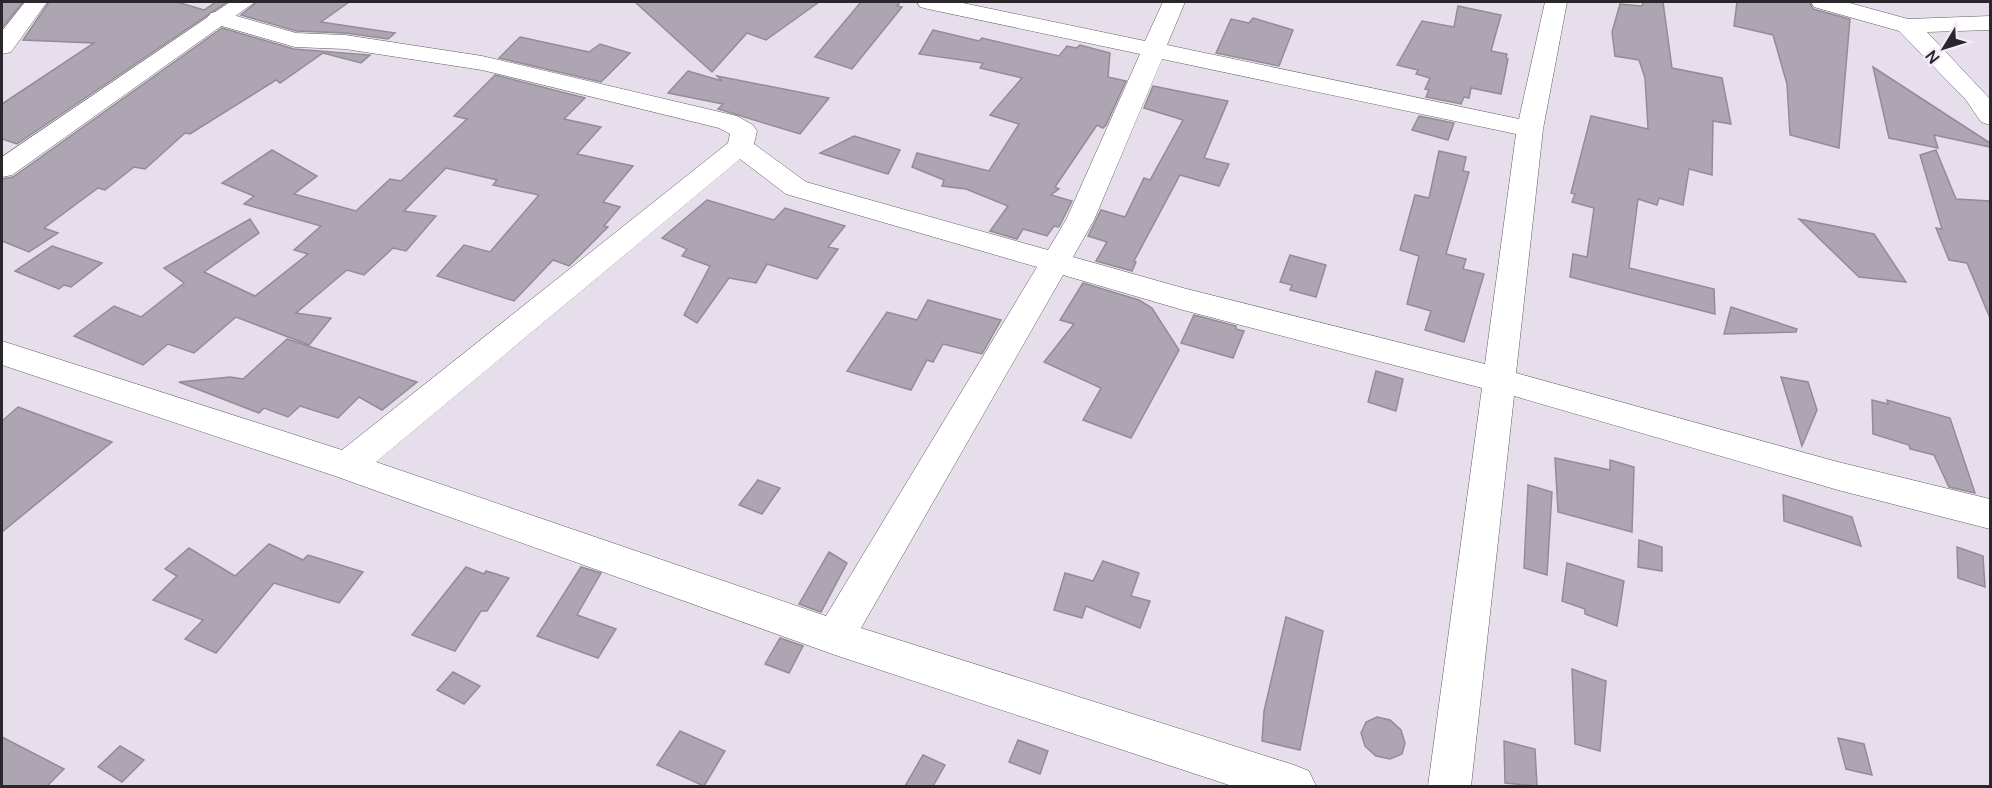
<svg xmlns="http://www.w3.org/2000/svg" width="1992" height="788" font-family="Manrope,sans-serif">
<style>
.building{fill:#ada5b1;stroke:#938c97;stroke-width:1.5}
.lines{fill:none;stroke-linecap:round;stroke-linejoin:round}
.minor-casing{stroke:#625b65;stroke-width:1}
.highway-casing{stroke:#625b65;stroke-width:1}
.minor{fill:#fff;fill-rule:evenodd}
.highway{fill:#fff;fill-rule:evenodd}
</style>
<rect width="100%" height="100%" fill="#e7deeb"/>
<!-- building -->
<g class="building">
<path d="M 2,2 L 23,2 L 2,28 Z"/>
<path d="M 49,2 L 177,2 L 204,10 L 216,2 L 227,2 L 17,144 L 2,139 L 2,104 L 94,43 L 23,40 Z"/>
<path d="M 257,2 L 349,2 L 321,22 L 395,33 L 388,39 L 345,33 L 296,31 L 241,15 Z"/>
<path d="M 635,2 L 819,2 L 766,40 L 747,33 L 712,72 Z"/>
<path d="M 861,2 L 900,2 L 897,6 L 902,7 L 852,69 L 815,57 Z"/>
<path d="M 1643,2 L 1663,2 L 1672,68 L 1722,78 L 1731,124 L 1713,121 L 1712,175 L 1689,169 L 1683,205 L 1659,198 L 1657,205 L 1638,199 L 1629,268 L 1714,289 L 1715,314 L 1570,277 L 1573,254 L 1587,257 L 1594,208 L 1572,202 L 1575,194 L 1571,193 L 1591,116 L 1648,129 L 1645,78 L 1639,60 L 1615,56 L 1612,32 L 1620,4 L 1642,6 Z"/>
<path d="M 1737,2 L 1809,2 L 1813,9 L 1850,19 L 1839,148 L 1790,135 L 1787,84 L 1773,35 L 1734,26 Z"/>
<path d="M 1458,6 L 1501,15 L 1491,51 L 1507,54 L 1506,58 L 1508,59 L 1501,94 L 1471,88 L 1469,98 L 1464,97 L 1461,104 L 1426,97 L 1429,90 L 1425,89 L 1430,78 L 1416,74 L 1418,70 L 1397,65 L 1422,21 L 1454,27 Z"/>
<path d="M 1253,18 L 1293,30 L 1279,66 L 1216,53 L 1231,19 L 1249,23 Z"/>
<path d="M 222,28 L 294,49 L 370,55 L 361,63 L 323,53 L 280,83 L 276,80 L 190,134 L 185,133 L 145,169 L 134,167 L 105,190 L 98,188 L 44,228 L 58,233 L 29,252 L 2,241 L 2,179 L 13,177 Z"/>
<path d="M 933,30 L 979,41 L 982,38 L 1059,56 L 1067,46 L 1076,48 L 1080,45 L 1110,53 L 1108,77 L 1126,81 L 1106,125 L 1103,128 L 1097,125 L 1055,187 L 1059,189 L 1051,195 L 1072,201 L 1059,227 L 1054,226 L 1047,236 L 1023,229 L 1017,239 L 990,231 L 1008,206 L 966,189 L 942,186 L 944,180 L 912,167 L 917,153 L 989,171 L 1019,124 L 990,115 L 1022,78 L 980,68 L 983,63 L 919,54 Z"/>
<path d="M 520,37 L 589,52 L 600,44 L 630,53 L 601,82 L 499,58 Z"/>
<path d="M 1873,67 L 1990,143 L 1990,147 L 1934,135 L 1938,148 L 1889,138 Z"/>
<path d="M 688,71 L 722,81 L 717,76 L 829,98 L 800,134 L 718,109 L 723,104 L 668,93 Z"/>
<path d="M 495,75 L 585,98 L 564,119 L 601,127 L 577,154 L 633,166 L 603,202 L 620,207 L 604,226 L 608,227 L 569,266 L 553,260 L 514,301 L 437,276 L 464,245 L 490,252 L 539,195 L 493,185 L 497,180 L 446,168 L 404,211 L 436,216 L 406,251 L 393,248 L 364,275 L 347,270 L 296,313 L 331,318 L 309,345 L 236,317 L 194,353 L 168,344 L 143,365 L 74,336 L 114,306 L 141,317 L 184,283 L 164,268 L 250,219 L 259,233 L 204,272 L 255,296 L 308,254 L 294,250 L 321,226 L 244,204 L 254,196 L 222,183 L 272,150 L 317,176 L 294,194 L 356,211 L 390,179 L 401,181 L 467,119 L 454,116 Z"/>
<path d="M 1153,86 L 1228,101 L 1204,158 L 1229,164 L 1219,186 L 1180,175 L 1134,261 L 1136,262 L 1132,271 L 1096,261 L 1107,242 L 1088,236 L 1101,210 L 1125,217 L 1144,178 L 1150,180 L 1183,120 L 1144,108 Z"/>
<path d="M 1419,116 L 1454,123 L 1448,140 L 1412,130 Z"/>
<path d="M 854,136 L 900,150 L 888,174 L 820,153 Z"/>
<path d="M 1936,150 L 1956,199 L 1990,201 L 1990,318 L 1967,263 L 1949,260 L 1936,228 L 1942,229 L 1920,155 Z"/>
<path d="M 1439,151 L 1466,157 L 1463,171 L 1469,172 L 1446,254 L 1466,259 L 1463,269 L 1484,274 L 1464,342 L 1425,330 L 1431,311 L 1407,304 L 1419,256 L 1400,250 L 1415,195 L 1429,198 Z"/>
<path d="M 707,200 L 774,220 L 785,208 L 845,226 L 828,247 L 838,249 L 817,279 L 767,264 L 756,283 L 729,278 L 697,323 L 684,315 L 710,266 L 682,256 L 687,249 L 662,238 Z"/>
<path d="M 1799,219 L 1874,234 L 1906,282 L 1859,277 Z"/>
<path d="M 52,246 L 102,263 L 71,287 L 64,285 L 59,289 L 15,271 Z"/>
<path d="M 1290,255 L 1326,265 L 1316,297 L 1290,290 L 1292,285 L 1280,282 Z"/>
<path d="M 1083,283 L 1139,300 L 1152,308 L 1179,350 L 1131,438 L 1083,420 L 1101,388 L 1044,362 L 1074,324 L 1060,320 Z"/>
<path d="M 928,300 L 1001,320 L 982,354 L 943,344 L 933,362 L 927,360 L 911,390 L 847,371 L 887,312 L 917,320 Z"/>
<path d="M 1731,307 L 1797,329 L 1796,332 L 1724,334 Z"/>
<path d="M 1194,315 L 1236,326 L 1236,329 L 1244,331 L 1233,358 L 1181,343 Z"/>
<path d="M 287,339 L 417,382 L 382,410 L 359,397 L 338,418 L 300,406 L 288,417 L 264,408 L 259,413 L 179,382 L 230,377 L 243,379 Z"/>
<path d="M 1376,371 L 1403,379 L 1396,411 L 1368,402 Z"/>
<path d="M 1781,377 L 1808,382 L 1817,410 L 1802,446 Z"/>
<path d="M 1872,400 L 1888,404 L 1887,400 L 1950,418 L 1975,493 L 1949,487 L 1934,455 L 1910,449 L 1909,445 L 1873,434 Z"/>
<path d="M 18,407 L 112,442 L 2,532 L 2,421 Z"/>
<path d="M 1555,458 L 1610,470 L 1610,460 L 1634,467 L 1632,532 L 1558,512 Z"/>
<path d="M 758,480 L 780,488 L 762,514 L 739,505 Z"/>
<path d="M 1528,485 L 1552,492 L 1547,575 L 1524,568 Z"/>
<path d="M 1783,495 L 1852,517 L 1861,546 L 1784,521 Z"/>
<path d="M 1639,540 L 1662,547 L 1662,571 L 1638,567 Z"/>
<path d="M 269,544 L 303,560 L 308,555 L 363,572 L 339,603 L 274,583 L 216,653 L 185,639 L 203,620 L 153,600 L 177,576 L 165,569 L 189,548 L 235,576 Z"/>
<path d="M 1957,547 L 1983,556 L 1985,587 L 1958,578 Z"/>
<path d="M 829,552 L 847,563 L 821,612 L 799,604 Z"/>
<path d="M 1103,561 L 1139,573 L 1131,596 L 1150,601 L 1140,628 L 1086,606 L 1082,618 L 1054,610 L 1065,573 L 1093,581 Z"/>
<path d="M 1567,563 L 1624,581 L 1617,626 L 1585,614 L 1585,609 L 1562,601 Z"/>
<path d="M 466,567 L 484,574 L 486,571 L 509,578 L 487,611 L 481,611 L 455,651 L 412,635 Z"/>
<path d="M 581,567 L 601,573 L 577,615 L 616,629 L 598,658 L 537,636 Z"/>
<path d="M 1286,617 L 1323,631 L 1300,750 L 1262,741 L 1264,711 Z"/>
<path d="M 780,638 L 803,646 L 789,673 L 765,664 Z"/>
<path d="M 1572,669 L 1606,681 L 1600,751 L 1575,744 Z"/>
<path d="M 453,672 L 480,686 L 464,704 L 437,690 Z"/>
<path d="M 1377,717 L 1390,720 L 1401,730 L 1405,743 L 1402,754 L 1390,759 L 1376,756 L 1365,746 L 1361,733 L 1366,722 Z"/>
<path d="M 680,731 L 725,751 L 704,786 L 657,765 Z"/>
<path d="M 2,737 L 64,769 L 47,786 L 2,786 Z"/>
<path d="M 1838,738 L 1864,744 L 1872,775 L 1846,769 Z"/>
<path d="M 1018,740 L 1048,751 L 1040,774 L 1009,762 Z"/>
<path d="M 1504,741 L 1535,749 L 1537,786 L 1505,783 Z"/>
<path d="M 120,746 L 144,760 L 122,782 L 98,767 Z"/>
<path d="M 923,755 L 945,765 L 933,786 L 905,786 Z"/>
</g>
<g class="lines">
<defs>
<g id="minor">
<path d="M 25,2 L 47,2 L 11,52 L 2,54 L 2,31 Z"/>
<path d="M 917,2 L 958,2 L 1145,41 L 1163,2 L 1185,2 L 1167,45 L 1519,119 L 1545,2 L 1567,2 L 1543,129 L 1516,373 L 1838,462 L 1990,499 L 1990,529 L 1838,490 L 1514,396 L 1471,786 L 1428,786 L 1482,388 L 1183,310 L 1063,275 L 861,628 L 1294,765 L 1309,771 L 1316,786 L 1232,786 L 835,655 L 335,476 L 2,365 L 2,341 L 342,450 L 728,143 L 730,134 L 719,128 L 482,70 L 345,49 L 295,47 L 211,23 L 207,18 L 211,13 L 219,11 L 296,33 L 345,35 L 482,56 L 737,116 L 753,125 L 757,131 L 754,144 L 806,182 L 1048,250 L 1066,220 L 1140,54 L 928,9 L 920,7 ZM 1162,59 L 1516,134 L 1485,364 L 1183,288 L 1073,257 L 1094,220 ZM 740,159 L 786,194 L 1037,267 L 826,616 L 376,462 Z"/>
<path d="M 1811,2 L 1846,2 L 1908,19 L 1990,16 L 1990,30 L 1927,32 L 1990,99 L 1990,125 L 1981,122 L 1966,100 L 1899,31 L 1814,7 Z"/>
</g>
<path id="highway" d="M 230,2 L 255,2 L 12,175 L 2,177 L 2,157 Z"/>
</defs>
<!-- minor casing -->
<use href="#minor" class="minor-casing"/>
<!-- highway casing -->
<use href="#highway" class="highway-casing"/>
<!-- minor -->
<use href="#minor" class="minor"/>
<!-- highway -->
<use href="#highway" class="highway"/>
</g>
<!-- border -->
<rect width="1992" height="788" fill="none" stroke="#2a262b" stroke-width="6"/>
<!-- north arrow -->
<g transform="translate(1944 48) rotate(232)" stroke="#f4ebf8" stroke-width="4.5" paint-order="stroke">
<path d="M0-4.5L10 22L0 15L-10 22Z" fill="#2a262b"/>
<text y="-9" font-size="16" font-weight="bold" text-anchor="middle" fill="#2a262b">N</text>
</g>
</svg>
